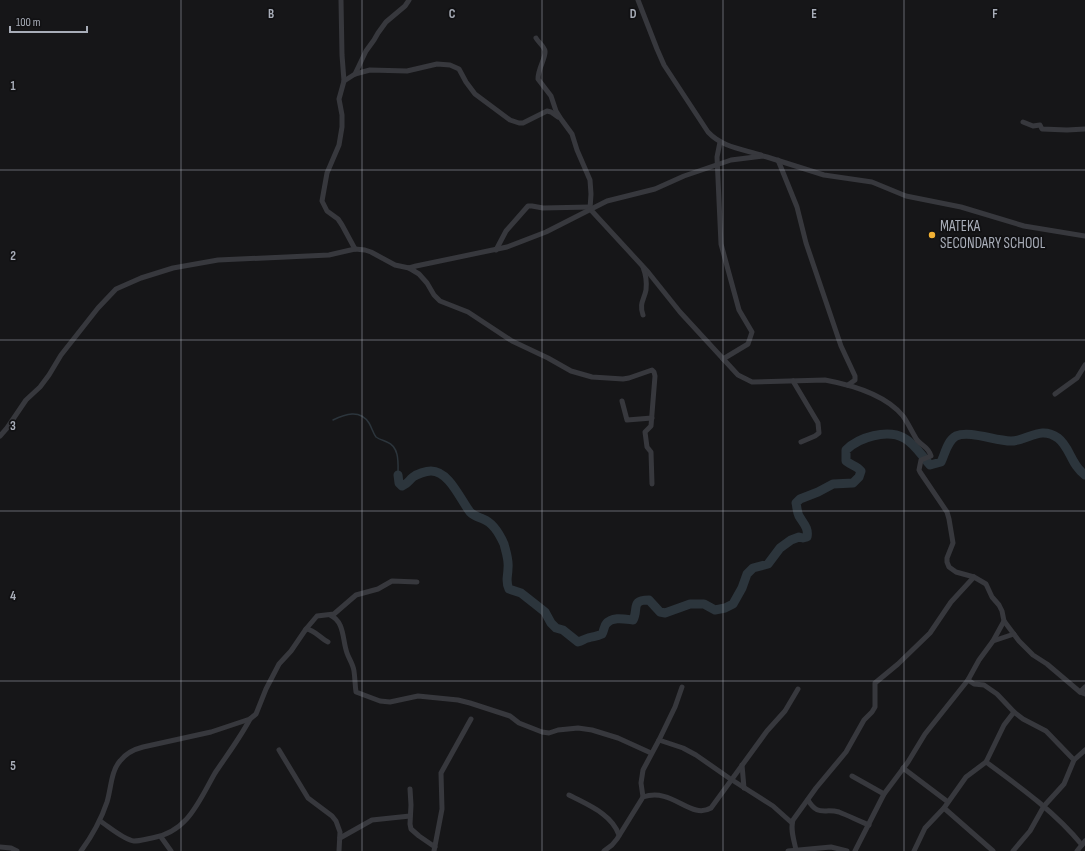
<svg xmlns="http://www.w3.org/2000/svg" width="1085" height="851" font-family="'Sofia Sans Condensed',sans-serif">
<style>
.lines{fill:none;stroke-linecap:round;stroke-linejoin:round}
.stream{stroke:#2c353c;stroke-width:1.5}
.river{stroke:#2c353c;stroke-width:9}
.street{stroke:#37383d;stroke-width:5}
.grid{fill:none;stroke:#a8adb8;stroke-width:1;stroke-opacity:0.55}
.poi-dot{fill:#f2b134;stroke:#111113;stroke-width:1.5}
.labels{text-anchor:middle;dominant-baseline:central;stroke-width:3.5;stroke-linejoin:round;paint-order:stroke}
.poi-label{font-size:15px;fill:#a8adb8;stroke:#111113;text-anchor:start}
.grid-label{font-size:13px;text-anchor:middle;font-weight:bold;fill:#a8adb8;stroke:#111113;stroke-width:3.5;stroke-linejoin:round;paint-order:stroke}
</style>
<rect width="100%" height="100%" fill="#161618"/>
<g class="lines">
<!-- stream -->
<path class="stream" d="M 333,420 C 345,414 360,409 369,423 C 372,428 373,433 376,437 C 380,440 383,440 387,442 C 400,447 398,464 398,475"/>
<!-- river -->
<path class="river" d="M 398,475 L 399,483 L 402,486 C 409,483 408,481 413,477 C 417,474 426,471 431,471 C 449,471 460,499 470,512 C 474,516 478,517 483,519 C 494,523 500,535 504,544 C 506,552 509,560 508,568 C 508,577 505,581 509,589 L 521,593 L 535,604 L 545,612 L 551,623 L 556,628 L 563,630 L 578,642 C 582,641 584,639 588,638 C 594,636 596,637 602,634 C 604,631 604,626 606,624 C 612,616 625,619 633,620 C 639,609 630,600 649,600 L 660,612 L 665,613 L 690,604 L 704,604 L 715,610 L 725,608 L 733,604 L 742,588 L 747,574 L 753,568 L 768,564 L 780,548 L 791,540 L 799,537 L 803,538 L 807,537 C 809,528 803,523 799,516 C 797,512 797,507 796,503 L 800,499 L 818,492 L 833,484 L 853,483 L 859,477 L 861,471 C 857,466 851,465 846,461 L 846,450 C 859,437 887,429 904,438 C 914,443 922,456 930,465 L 941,462 C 945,454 947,441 956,436 C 970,430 995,441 1011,441 C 1028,441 1040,425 1058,438 C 1070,447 1071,465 1085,475"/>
<!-- street -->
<g class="street">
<path d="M 341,0 L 342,55 L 344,81 L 339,99 L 342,115 L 342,127 L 339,145 L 327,173 L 322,201 L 327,211 L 338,219 L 342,225 L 355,249"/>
<path d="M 638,0 L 657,49 L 664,65 L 708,132 C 722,147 741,149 761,155"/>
<path d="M 536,38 C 538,42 544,46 545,51 C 546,58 538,68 538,79 L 551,96 L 556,111 L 561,119 L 572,134 L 577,150 L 590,180 L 591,194 L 590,209 L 648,272 L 680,312 L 738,375 L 752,382 L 825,380 C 852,385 885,394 903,416 C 908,423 912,432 917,440 C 923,447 928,446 931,456 L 921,460 L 919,470 L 920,472 L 947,512 L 949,519 L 953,543 L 947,558 L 947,562 L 949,567 L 956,572 L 974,577 L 986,584 L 992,597 L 999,605 L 1002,611 L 1004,621 L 1019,641 L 1033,655 L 1047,664 L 1080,692 L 1085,694"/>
<path d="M 355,74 L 366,51 L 374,40 L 378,33 L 386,22 L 405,6 L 409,0"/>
<path d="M 344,81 L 355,74 L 370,70 L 407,71 L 437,64 L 450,65 L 459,69 L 466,82 L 475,94 L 510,120 L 519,123 L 523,123 L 547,111 L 551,112 L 558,117"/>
<path d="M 1023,122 L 1033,126 L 1040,125 L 1042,129 L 1067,130 L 1085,129"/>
<path d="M 720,142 L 717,157 L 721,244 L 739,310 L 752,332 L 748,344 L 723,359"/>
<path d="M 778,160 L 797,207 L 806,243 L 841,346 L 855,376 L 855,380 L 848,385"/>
<path d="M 496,250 L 506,231 L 528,206 L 532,206 L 543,208 L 590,207"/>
<path d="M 409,268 L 419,274 L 427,283 L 434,295 L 440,301 L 468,312 L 512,341 L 548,358 L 571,371 L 592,377 L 623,379 L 629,378 L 652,370 L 654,372 L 655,376 L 651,426 L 645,432 L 647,447 L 651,452 L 652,484"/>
<path d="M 643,315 C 639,303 644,300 646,290 C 647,282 646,275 643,267"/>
<path d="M 793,381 L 818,423 L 819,433 L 815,436 L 801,442"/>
<path d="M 1055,394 L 1077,378 L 1085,365"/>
<path d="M 622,401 L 627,420 L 652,418"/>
<path d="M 0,436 L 7,428 L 26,400 L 40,387 L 49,375 L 61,355 L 98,308 L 116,289 L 141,278 L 173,268 L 218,260 L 329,255 L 355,249 L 365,250 L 371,252 L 395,265 L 409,268 L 416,266 L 507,247 L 546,232 L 607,201 L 655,189 L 684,176 L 731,160 L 763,156 L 767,157 L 824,175 L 872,182 L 906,196 L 961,207 L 1024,226 L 1085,236"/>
<path d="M 330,615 C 345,622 342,639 347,653 C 349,659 353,664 354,671 C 355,678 355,685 356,692 L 380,701 L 390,702 L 418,696 L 458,700 L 470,703 L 510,716 L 519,723 L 542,732 L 549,733 L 558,730 L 578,728 L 592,730 L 618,738 L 651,753"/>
<path d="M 306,629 C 315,630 320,638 328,642"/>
<path d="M 993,641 L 1014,634"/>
<path d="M 968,680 L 974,684 L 984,685 L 997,694 L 1014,712 L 1023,719 L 1046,731 L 1074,760"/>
<path d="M 1080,692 L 1085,687"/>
<path d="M 659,740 L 683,748 L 696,755 L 729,778 L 773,806 L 792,823"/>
<path d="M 279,750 L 308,798 L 332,816 L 336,821 L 340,832 L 339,851"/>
<path d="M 986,762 C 1020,787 1055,812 1082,845"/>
<path d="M 742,765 L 744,788"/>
<path d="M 903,768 L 948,802"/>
<path d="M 852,776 L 884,794"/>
<path d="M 410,789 L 411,805 L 410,824 L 411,829 L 419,836 L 435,847"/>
<path d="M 569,795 C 588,805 612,814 619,835"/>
<path d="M 643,797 L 641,783 L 643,770 L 659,740 L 675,707 L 682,687"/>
<path d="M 808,800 C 818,817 824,808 839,812 C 849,816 859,821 869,825"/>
<path d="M 944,808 L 966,777 L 986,762 L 1004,725 L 1014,712"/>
<path d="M 100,821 C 108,826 124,840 134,841 C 140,841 146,839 152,838 C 188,832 199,801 215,773 C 227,755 240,738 250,719"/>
<path d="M 161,837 L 171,851"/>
<path d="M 340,838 L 372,820 L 410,816"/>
<path d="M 0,847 L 11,848 L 17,851"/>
<path d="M 796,850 C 794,840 790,829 793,820 L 816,788 L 846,752 L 864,720 L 872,712 L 875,707 L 875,683 L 898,664 L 930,633 L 951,602 L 974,577"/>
<path d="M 81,851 C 92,836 101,820 107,802 C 111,789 111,771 120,761 C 126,753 135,749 143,747 L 211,732 L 250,719 L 256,714 L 266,689 L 279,664 L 291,651 L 306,629 L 317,616 L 334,614 L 356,595 L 378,589 L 392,581 L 417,582"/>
<path d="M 434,851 L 442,809 L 441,773 L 471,719"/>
<path d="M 604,851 L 612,845 L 617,839 L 643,797 C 673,787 690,820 711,808 L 767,731 L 785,711 L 798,689"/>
<path d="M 788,851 L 831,847 L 847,851"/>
<path d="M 855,851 L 884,794 L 908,762 L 925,734 L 968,680 L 979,660 L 993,641 L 1004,621"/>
<path d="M 914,851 L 925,828 L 944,808 L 993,851"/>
<path d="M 1013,851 L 1030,831 L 1044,806 L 1064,784 L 1074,760 L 1085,750"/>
<path d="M 1077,851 L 1085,841"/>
</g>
</g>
<!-- grid -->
<path class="grid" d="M 181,0 L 181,851M 362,0 L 362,851M 542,0 L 542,851M 723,0 L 723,851M 904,0 L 904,851M 0,170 L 1085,170M 0,340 L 1085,340M 0,511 L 1085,511M 0,681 L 1085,681"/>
<!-- markers -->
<circle class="poi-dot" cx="932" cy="235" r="4"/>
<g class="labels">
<!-- poi labels -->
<g class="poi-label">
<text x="940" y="226">MATEKA<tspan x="940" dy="17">SECONDARY SCHOOL</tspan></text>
</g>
</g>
<g class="grid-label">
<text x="271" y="18">B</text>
<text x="452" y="18">C</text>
<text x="633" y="18">D</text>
<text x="814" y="18">E</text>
<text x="995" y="18">F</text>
<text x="13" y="90">1</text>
<text x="13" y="260">2</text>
<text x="13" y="430">3</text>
<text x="13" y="600">4</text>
<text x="13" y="770">5</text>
</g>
<!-- scale -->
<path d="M10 26v6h77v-6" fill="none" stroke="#a8adb8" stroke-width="2"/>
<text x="16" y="26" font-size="12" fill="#a8adb8" stroke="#111113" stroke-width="3" paint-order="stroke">100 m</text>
</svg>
